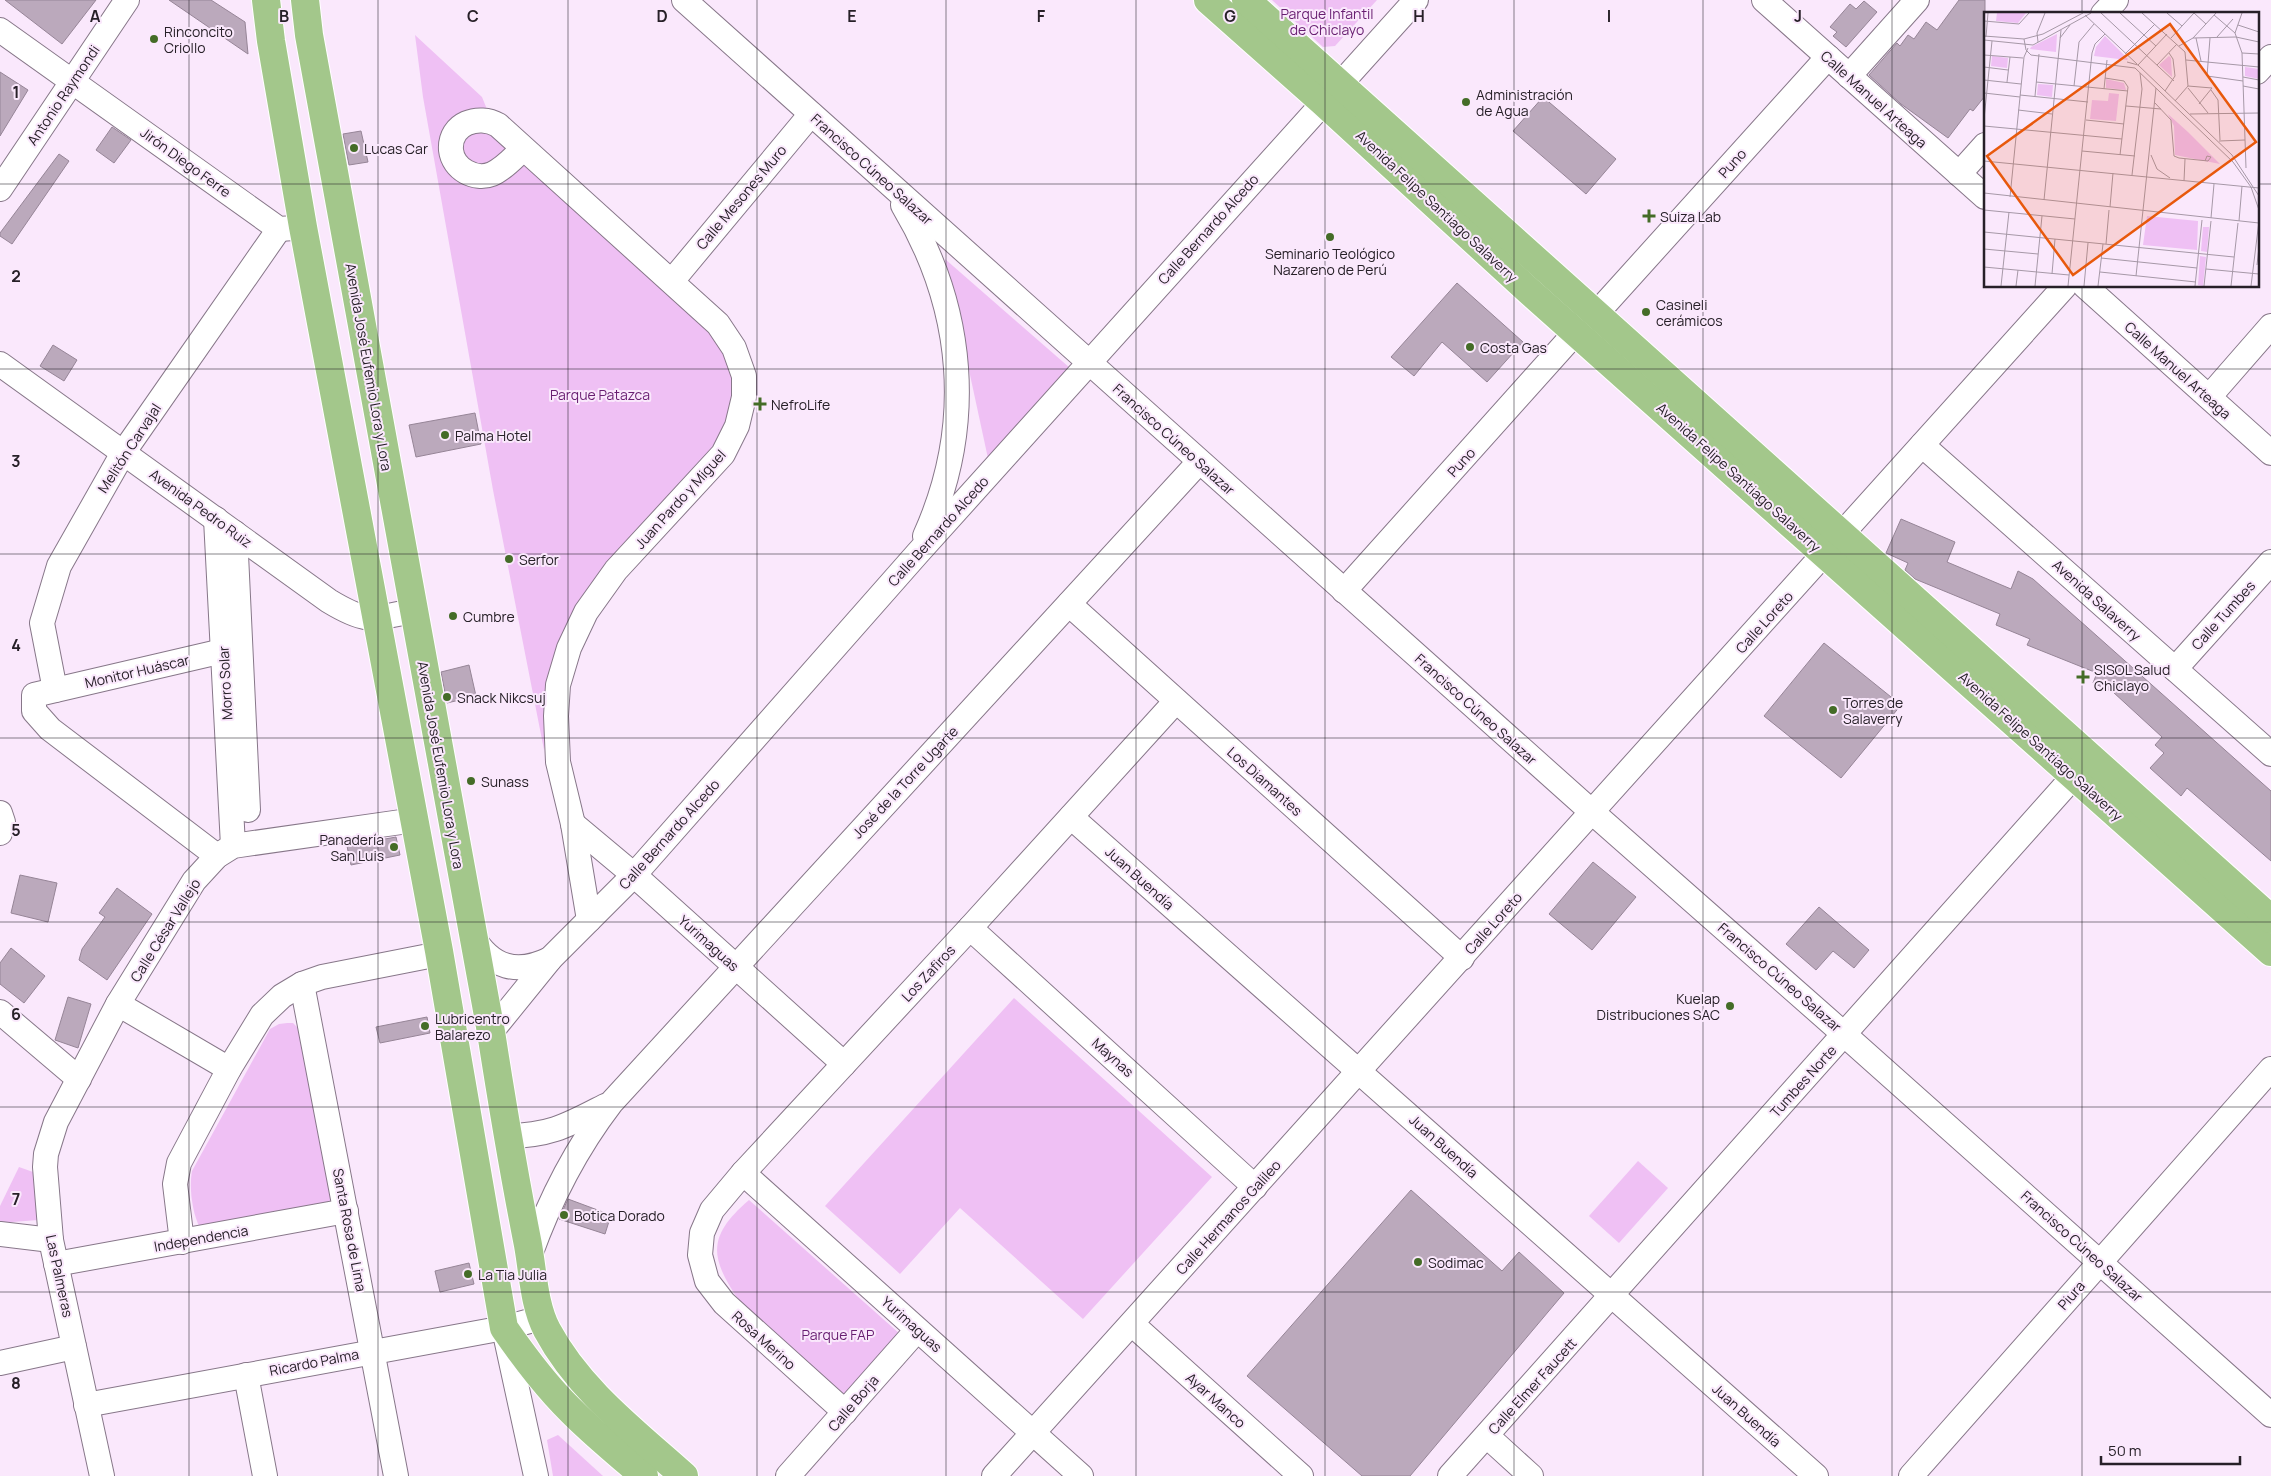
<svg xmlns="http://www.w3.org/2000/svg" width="2271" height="1476" font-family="Manrope,sans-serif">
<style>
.green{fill:#efc0f4}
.building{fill:#bba9bc;stroke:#968597}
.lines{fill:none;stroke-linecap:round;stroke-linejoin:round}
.minor-casing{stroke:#877789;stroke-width:26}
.major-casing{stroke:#fff;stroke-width:30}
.minor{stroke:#fff;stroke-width:24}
.major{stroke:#a3c78b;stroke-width:28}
.grid{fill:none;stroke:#272028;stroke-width:1;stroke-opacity:0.55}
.poi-dot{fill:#446c27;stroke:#fae8fc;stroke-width:2}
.labels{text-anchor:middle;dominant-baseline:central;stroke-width:4;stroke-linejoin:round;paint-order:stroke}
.park-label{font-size:14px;fill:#681e71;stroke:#fae8fc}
.poi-label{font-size:14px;fill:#272028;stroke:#fae8fc;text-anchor:start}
.street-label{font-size:14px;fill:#272028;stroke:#fae8fc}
.inset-road{fill:none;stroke:#a698a7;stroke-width:1}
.view{fill:#e8590c;fill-opacity:0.15;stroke:#e8590c;stroke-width:2.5}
.inset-edge{fill:none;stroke:#272028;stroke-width:2.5}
.grid-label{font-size:16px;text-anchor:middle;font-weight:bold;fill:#272028;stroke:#fae8fc;stroke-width:4;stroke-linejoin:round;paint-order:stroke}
</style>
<rect width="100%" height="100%" fill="#fae8fc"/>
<!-- green -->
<g class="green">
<path d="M 1272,0 L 1377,0 L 1335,46 L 1323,47 Z"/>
<path d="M 415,35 L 482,97 L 497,134 L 706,322 L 726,350 L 733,375 L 732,408 L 723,438 L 613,565 L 547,710 L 544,750 L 493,490 L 423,97 Z"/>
<path d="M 945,259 L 1070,368 L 989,463 Z"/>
<path d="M 1014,998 L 1212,1177 L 1083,1319 L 960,1208 L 900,1274 L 825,1206 Z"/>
<path d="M 287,1023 L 293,1023 L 298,1028 L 332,1198 L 323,1209 L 200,1228 C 192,1212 189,1188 192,1171 L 270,1029 L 279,1024 Z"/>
<path d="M 1638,1161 L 1668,1188 L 1619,1243 L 1589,1216 Z"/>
<path d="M 19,1167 L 33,1172 L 38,1220 L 0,1223 L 0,1206 Z"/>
<path d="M 749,1200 L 900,1334 L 846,1397 L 740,1302 C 710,1258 706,1237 749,1200 Z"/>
<path d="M 558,1435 L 603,1476 L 553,1476 L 547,1440 Z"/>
</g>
<!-- building -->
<g class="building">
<path d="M 5,0 L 96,0 L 62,44 Z"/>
<path d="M 169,0 L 211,0 L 245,22 L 248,54 Z"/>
<path d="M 1959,0 L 1985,0 L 1985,96 L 1973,111 L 1970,109 L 1948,138 L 1901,104 L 1869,75 L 1897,43 L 1900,46 L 1908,35 L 1914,39 L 1926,22 L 1937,30 Z"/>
<path d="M 1864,1 L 1877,12 L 1846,47 L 1833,36 L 1837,32 L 1830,27 L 1850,4 L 1856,9 Z"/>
<path d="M 0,72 L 28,90 L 0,136 Z"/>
<path d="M 1543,97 L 1616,159 L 1586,194 L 1513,131 Z"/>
<path d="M 112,127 L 131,140 L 114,163 L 96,150 Z"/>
<path d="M 361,131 L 368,162 L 349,165 L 343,134 Z"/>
<path d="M 59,154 L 69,161 L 12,244 L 0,236 L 0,233 Z"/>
<path d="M 1457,283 L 1523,342 L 1487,382 L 1442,342 L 1414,376 L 1391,357 Z"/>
<path d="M 53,345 L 77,360 L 64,381 L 40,366 Z"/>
<path d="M 475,413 L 481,444 L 416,457 L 409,425 Z"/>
<path d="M 1901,519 L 1955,542 L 1947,562 L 2011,589 L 2018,571 L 2033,579 L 2271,791 L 2271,861 L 2187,788 L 2181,796 L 2150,768 L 2164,753 L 2155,745 L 2162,737 L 2113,692 L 2093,683 L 2097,673 L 2027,645 L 2030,639 L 1996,625 L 2000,614 L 1915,579 L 1905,570 L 1908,563 L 1886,553 Z"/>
<path d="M 1824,643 L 1901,705 L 1841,778 L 1764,716 Z"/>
<path d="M 469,665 L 476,696 L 447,703 L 441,672 Z"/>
<path d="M 396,837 L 400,855 L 351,865 L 347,846 Z"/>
<path d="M 1593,862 L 1636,897 L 1592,950 L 1549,914 Z"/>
<path d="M 20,875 L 57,883 L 48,922 L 11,913 Z"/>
<path d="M 117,888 L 152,914 L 107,980 L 79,960 L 82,949 L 105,917 L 99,913 Z"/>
<path d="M 1819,907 L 1869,950 L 1854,968 L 1833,951 L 1816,970 L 1786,944 Z"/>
<path d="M 11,948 L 45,976 L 24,1003 L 0,984 L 0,963 Z"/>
<path d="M 68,997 L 91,1004 L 78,1048 L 55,1040 Z"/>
<path d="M 427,1017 L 430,1033 L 380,1043 L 376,1027 Z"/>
<path d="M 1411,1190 L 1502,1271 L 1519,1252 L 1564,1293 L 1410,1476 L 1362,1476 L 1247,1376 Z"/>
<path d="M 568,1199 L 611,1215 L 605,1234 L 559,1219 Z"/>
<path d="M 469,1263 L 474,1284 L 440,1292 L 435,1271 Z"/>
</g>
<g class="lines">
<defs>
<g id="minor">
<path d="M 684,0 L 1592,812 L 1828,1020 L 2271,1415"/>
<path d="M 1764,0 L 1985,197"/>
<path d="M 2103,14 L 2116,0"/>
<path d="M 0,30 L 279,229 L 294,228"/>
<path d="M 2257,72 L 2271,57"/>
<path d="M 1849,76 L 1917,0"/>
<path d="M 523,149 C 514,157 504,169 492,174 C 475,181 453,169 451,150 C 449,123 479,114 498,125 L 718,324 L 734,348 L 744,376 L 744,397 L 737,426 L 723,454 L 616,570 L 586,612 L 569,648 L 558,685 L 556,716 L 558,762 L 573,824 L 589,920"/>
<path d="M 1959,174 L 1985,145"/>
<path d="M 0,189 L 127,0"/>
<path d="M 903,205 C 965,309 975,425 925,536"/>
<path d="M 672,281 L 811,114"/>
<path d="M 2085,286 L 2271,453"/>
<path d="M 1596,314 L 1828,57"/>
<path d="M 0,364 L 329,601 C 367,624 372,619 413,611"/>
<path d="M 2209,397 L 2271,326"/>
<path d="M 1922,445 L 2271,754"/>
<path d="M 216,519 L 233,846"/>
<path d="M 235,533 L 248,810"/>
<path d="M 1344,591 L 1576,332"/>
<path d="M 1069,604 L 1462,958"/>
<path d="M 2175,669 L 2271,562"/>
<path d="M 55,690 L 42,623 L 59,566 L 123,453 L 279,229"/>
<path d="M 0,813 L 3,822 L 0,833"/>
<path d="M 1071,817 L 1816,1476"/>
<path d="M 573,824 L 634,875 L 844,1064"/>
<path d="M 217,856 L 50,729 L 34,711 L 34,695 L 240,647"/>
<path d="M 970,928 L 1255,1187"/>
<path d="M 473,937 C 492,968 517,975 550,959"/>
<path d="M 302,984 L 396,1476"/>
<path d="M 118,1004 L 229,1069"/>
<path d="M 0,1012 L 79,1079"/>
<path d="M 491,1032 L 551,958 L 634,875 L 917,554 L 1416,0"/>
<path d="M 507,1136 C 550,1136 568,1125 605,1106"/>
<path d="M 743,1173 L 1081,1476"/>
<path d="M 0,1234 L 51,1240"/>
<path d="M 182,1242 L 175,1184 L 179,1163 L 229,1069 L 262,1015 L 282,996 L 302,984 L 322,977 L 439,954"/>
<path d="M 530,1255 C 550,1199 575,1150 611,1103 L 1199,462"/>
<path d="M 56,1264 L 346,1211"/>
<path d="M 1132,1324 L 1301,1476"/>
<path d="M 504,1329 L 536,1476"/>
<path d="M 0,1363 L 74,1347"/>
<path d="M 246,1375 L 265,1476"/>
<path d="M 86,1405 L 504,1328 L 541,1318"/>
<path d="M 845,1412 L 724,1303 L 707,1281 L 700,1255 L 702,1233 L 712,1210 L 743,1173 L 970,928 L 1176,701"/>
<path d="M 1487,1436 L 1531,1476"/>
<path d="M 102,1476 L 51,1240 L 45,1167 L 46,1154 L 56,1122 L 118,1004 L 194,881 L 217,856 L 233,846 L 415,820"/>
<path d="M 788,1476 L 917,1330"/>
<path d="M 994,1476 L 2065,286"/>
<path d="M 1450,1476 L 2074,776"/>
<path d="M 1911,1476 L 2271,1069"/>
</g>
<g id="major">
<path d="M 266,0 L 271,41 L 303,227 L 439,951 L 504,1328 C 520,1351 537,1374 556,1395 C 582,1424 614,1450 644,1476"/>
<path d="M 305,0 L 309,35 L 491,1032 C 502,1103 514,1174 528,1245 C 533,1273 534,1305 547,1330 C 579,1390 635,1432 684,1476"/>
<path d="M 1208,0 L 1323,102 L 1529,291 L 2271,952"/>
<path d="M 1246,0 L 2271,919"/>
</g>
</defs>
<!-- minor casing -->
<use href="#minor" class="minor-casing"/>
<!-- major casing -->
<use href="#major" class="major-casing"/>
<!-- minor -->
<use href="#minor" class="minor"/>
<!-- major -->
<use href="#major" class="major"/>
</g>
<!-- grid -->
<path class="grid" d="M 189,0 L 189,1476M 378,0 L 378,1476M 568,0 L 568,1476M 757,0 L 757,1476M 946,0 L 946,1476M 1136,0 L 1136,1476M 1325,0 L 1325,1476M 1514,0 L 1514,1476M 1703,0 L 1703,1476M 1892,0 L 1892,1476M 2082,0 L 2082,14M 0,184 L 1985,184M 2257,184 L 2271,184M 2082,286 L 2082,1476M 0,369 L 2271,369M 0,554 L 2271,554M 0,738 L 2271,738M 0,922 L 2271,922M 0,1107 L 2271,1107M 0,1292 L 2271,1292"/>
<!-- markers -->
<g class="poi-dot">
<circle cx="154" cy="39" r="5"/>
<circle cx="1466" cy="102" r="5"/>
<circle cx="354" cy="148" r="5"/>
<path d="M1646.5 208.5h5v5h5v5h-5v5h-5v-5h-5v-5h5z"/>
<circle cx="1330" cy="237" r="5"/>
<circle cx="1646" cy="312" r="5"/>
<circle cx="1470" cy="347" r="5"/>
<path d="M757.5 396.5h5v5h5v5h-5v5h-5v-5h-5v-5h5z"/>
<circle cx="445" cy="435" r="5"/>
<circle cx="509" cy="559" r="5"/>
<circle cx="453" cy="616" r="5"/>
<path d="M2080.5 669.5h5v5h5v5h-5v5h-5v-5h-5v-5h5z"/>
<circle cx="447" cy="697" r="5"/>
<circle cx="1833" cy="710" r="5"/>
<circle cx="471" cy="781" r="5"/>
<circle cx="394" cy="847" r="5"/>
<circle cx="1730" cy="1006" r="5"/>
<circle cx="425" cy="1026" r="5"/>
<circle cx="564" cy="1215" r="5"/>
<circle cx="1418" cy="1262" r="5"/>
<circle cx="468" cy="1274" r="5"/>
</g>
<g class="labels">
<!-- park labels -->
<g class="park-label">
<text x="1327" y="13">Parque Infantil<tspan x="1327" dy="16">de Chiclayo</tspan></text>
<text x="600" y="394">Parque Patazca</text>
<text x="838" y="1334">Parque FAP</text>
</g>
<!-- poi labels -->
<g class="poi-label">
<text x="164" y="31">Rinconcito<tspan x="164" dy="16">Criollo</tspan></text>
<text x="1476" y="94">Administración<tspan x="1476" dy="16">de Agua</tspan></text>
<text x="364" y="148">Lucas Car</text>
<text x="1660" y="216">Suiza Lab</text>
<text x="1330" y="253" text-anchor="middle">Seminario Teológico<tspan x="1330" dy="16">Nazareno de Perú</tspan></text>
<text x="1656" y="304">Casineli<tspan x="1656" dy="16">cerámicos</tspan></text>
<text x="1480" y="347">Costa Gas</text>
<text x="771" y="404">NefroLife</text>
<text x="455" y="435">Palma Hotel</text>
<text x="519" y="559">Serfor</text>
<text x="463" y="616">Cumbre</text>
<text x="2094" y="669">SISOL Salud<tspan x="2094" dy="16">Chiclayo</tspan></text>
<text x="457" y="697">Snack Nikcsuj</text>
<text x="1843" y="702">Torres de<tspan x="1843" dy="16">Salaverry</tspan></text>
<text x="481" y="781">Sunass</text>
<text x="384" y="839" text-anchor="end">Panadería<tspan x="384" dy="16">San Luis</tspan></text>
<text x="1720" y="998" text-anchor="end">Kuelap<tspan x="1720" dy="16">Distribuciones SAC</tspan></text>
<text x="435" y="1018">Lubricentro<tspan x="435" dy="16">Balarezo</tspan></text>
<text x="574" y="1215">Botica Dorado</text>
<text x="1428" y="1262">Sodimac</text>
<text x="478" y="1274">La Tia Julia</text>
</g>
<!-- street labels -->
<g class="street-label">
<text transform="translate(63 95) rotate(-56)">Antonio Raymondi</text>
<text transform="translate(1874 99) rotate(42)">Calle Manuel Arteaga</text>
<text transform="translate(186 162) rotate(36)">Jirón Diego Ferre</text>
<text transform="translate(1732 163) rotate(-48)">Puno</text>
<text transform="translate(872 169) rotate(42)">Francisco Cúneo Salazar</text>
<text transform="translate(741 197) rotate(-50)">Calle Mesones Muro</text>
<text transform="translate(1437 206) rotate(43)">Avenida Felipe Santiago Salaverry</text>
<text transform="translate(1208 229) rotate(-48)">Calle Bernardo Alcedo</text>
<text transform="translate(369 367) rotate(80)">Avenida José Eufemio Lora y Lora</text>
<text transform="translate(2178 370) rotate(42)">Calle Manuel Arteaga</text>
<text transform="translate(1174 439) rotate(42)">Francisco Cúneo Salazar</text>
<text transform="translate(129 448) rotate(-57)">Melitón Carvajal</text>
<text transform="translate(1461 462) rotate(-48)">Puno</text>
<text transform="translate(1739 477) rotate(42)">Avenida Felipe Santiago Salaverry</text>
<text transform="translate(680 499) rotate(-48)">Juan Pardo y Miguel</text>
<text transform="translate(201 508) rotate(36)">Avenida Pedro Ruiz</text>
<text transform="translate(938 531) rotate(-48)">Calle Bernardo Alcedo</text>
<text transform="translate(2097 600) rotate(42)">Avenida Salaverry</text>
<text transform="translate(2223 615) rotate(-48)">Calle Tumbes</text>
<text transform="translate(1764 622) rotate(-48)">Calle Loreto</text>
<text transform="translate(137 671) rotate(-13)">Monitor Huáscar</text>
<text transform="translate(225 683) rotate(-93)">Morro Solar</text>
<text transform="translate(1476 709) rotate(42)">Francisco Cúneo Salazar</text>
<text transform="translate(2041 746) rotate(42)">Avenida Felipe Santiago Salaverry</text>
<text transform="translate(441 765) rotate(80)">Avenida José Eufemio Lora y Lora</text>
<text transform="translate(1265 781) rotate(42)">Los Diamantes</text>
<text transform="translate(905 782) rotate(-47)">José de la Torre Ugarte</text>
<text transform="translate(669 834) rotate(-48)">Calle Bernardo Alcedo</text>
<text transform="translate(1140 878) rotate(42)">Juan Buendía</text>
<text transform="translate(1493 923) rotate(-48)">Calle Loreto</text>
<text transform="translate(165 930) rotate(-58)">Calle César Vallejo</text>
<text transform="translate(709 943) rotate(42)">Yurimaguas</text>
<text transform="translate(928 973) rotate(-47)">Los Zafiros</text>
<text transform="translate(1780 977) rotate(41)">Francisco Cúneo Salazar</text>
<text transform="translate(1113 1057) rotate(42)">Maynas</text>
<text transform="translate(1803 1081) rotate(-48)">Tumbes Norte</text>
<text transform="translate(1444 1146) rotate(42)">Juan Buendía</text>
<text transform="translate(1228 1217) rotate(-48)">Calle Hermanos Galileo</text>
<text transform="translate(350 1230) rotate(79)">Santa Rosa de Lima</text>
<text transform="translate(201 1238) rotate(-10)">Independencia</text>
<text transform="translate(2082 1246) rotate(42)">Francisco Cúneo Salazar</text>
<text transform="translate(60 1276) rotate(78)">Las Palmeras</text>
<text transform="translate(2071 1295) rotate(-49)">Piura</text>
<text transform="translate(912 1324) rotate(42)">Yurimaguas</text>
<text transform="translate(764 1340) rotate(42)">Rosa Merino</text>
<text transform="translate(314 1362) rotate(-11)">Ricardo Palma</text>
<text transform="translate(1532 1386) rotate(-48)">Calle Elmer Faucett</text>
<text transform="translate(1216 1400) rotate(42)">Ayar Manco</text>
<text transform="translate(853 1403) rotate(-49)">Calle Borja</text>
<text transform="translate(1747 1415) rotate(42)">Juan Buendía</text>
</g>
</g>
<!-- overview -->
<g transform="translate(1984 12)">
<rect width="275" height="275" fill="#fae8fc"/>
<path d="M 13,1 L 42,1 L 34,11 L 12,9 ZM 73,22 L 72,40 L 46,37 L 47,35 ZM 121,24 L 144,47 L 143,48 L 110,44 L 112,35 ZM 8,44 L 24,46 L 23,56 L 7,54 ZM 185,44 L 187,46 L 188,65 L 175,53 ZM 261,55 L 275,57 L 275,67 L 261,64 ZM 122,67 L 140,71 L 142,78 L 122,76 ZM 54,72 L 69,73 L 68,85 L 53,83 ZM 125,81 L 135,82 L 132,109 L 106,107 L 108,88 L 124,89 ZM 184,102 L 204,120 L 236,152 L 191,143 L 190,114 ZM 163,204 L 214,209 L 213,238 L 159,233 ZM 219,215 L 225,215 L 223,240 L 217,239 ZM 216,244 L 222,245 L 219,274 L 214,273 Z" fill="#efc0f4"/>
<path class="inset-road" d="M 117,1 L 190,69M 136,1 L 172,34M 158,1 L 201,40 L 204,74 L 191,89M 183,1 L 198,14M 258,1 L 251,21 L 258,41 L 262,156M 101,3 L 153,52M 230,3 L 251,21M 0,9 L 35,12 L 45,1M 254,13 L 275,20M 0,24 L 40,27 L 59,22 L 99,1M 2,25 L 4,1M 233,25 L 249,7M 76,26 L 86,13M 187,26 L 210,1 L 222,12M 209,26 L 252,25 L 275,30M 212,26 L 217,49M 226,26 L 223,64 L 259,69M 40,27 L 42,38 L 47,43 L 151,56 L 249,150 L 267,175 L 275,198M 0,28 L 49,33 L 107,1M 54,30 L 53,21 L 61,1M 195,34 L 209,26 L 232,1M 258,41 L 275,42M 141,42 L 171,12M 0,43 L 39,46M 202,48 L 275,55M 143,50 L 154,53 L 248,143 L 275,184M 154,53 L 183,22M 173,53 L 193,32M 0,55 L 24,58M 259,65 L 275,68M 121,66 L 140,69 L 144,75 L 136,143M 0,68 L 37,72M 23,70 L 26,45M 52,70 L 144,79M 90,74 L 95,30 L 110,12M 204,74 L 228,76 L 215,92M 259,74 L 275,77M 204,76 L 224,101M 120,77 L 123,48M 227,78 L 234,88 L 236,128M 181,79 L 191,64 L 189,47 L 185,41M 0,81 L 36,85M 36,83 L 104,90M 51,84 L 55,42M 171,91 L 187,108 L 190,144 L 195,146 L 224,149 L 227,145 L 223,144 L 221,149M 142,94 L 177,97M 34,98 L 68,102M 206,102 L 275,101M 0,107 L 8,29M 102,108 L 140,112M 0,114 L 138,127M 235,129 L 261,128M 98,139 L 151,144M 167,143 L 173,157 L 186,166M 0,149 L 275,176M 148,163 L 158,77 L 156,61M 200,169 L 201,147M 0,181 L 275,211M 26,185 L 40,45 L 44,36M 60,188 L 77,18M 126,195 L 129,161M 0,198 L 91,207M 227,206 L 230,172M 255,209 L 258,174M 0,220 L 250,245M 122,232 L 125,198M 0,237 L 54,242M 117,246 L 213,256M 273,253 L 275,235M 0,255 L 85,263M 222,257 L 275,262M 116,260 L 212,270M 68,262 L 71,227M 152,264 L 172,76M 17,274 L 25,200M 32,274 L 34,258M 51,274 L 58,204M 84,274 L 108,41 L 111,32 L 121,22M 100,274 L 104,231M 114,274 L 119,232M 211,274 L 218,208M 220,274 L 227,209M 247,274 L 254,211M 267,274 L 275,209"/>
<path class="view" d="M 186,12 L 272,130 L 89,263 L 3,144 Z"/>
<rect width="275" height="275" class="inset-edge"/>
</g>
<g class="grid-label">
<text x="95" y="22">A</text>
<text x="284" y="22">B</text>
<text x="473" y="22">C</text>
<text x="662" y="22">D</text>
<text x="852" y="22">E</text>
<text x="1041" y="22">F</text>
<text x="1230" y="22">G</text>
<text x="1419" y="22">H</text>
<text x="1609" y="22">I</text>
<text x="1798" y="22">J</text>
<text x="16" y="98">1</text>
<text x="16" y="282">2</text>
<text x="16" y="467">3</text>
<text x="16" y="651">4</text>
<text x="16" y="836">5</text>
<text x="16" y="1020">6</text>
<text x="16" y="1205">7</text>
<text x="16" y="1389">8</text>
</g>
<!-- scale -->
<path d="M2101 1456v8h139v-8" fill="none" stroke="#272028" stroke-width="2.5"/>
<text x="2108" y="1456" font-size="15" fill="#272028" stroke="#fae8fc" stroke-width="4" paint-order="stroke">50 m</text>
</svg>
